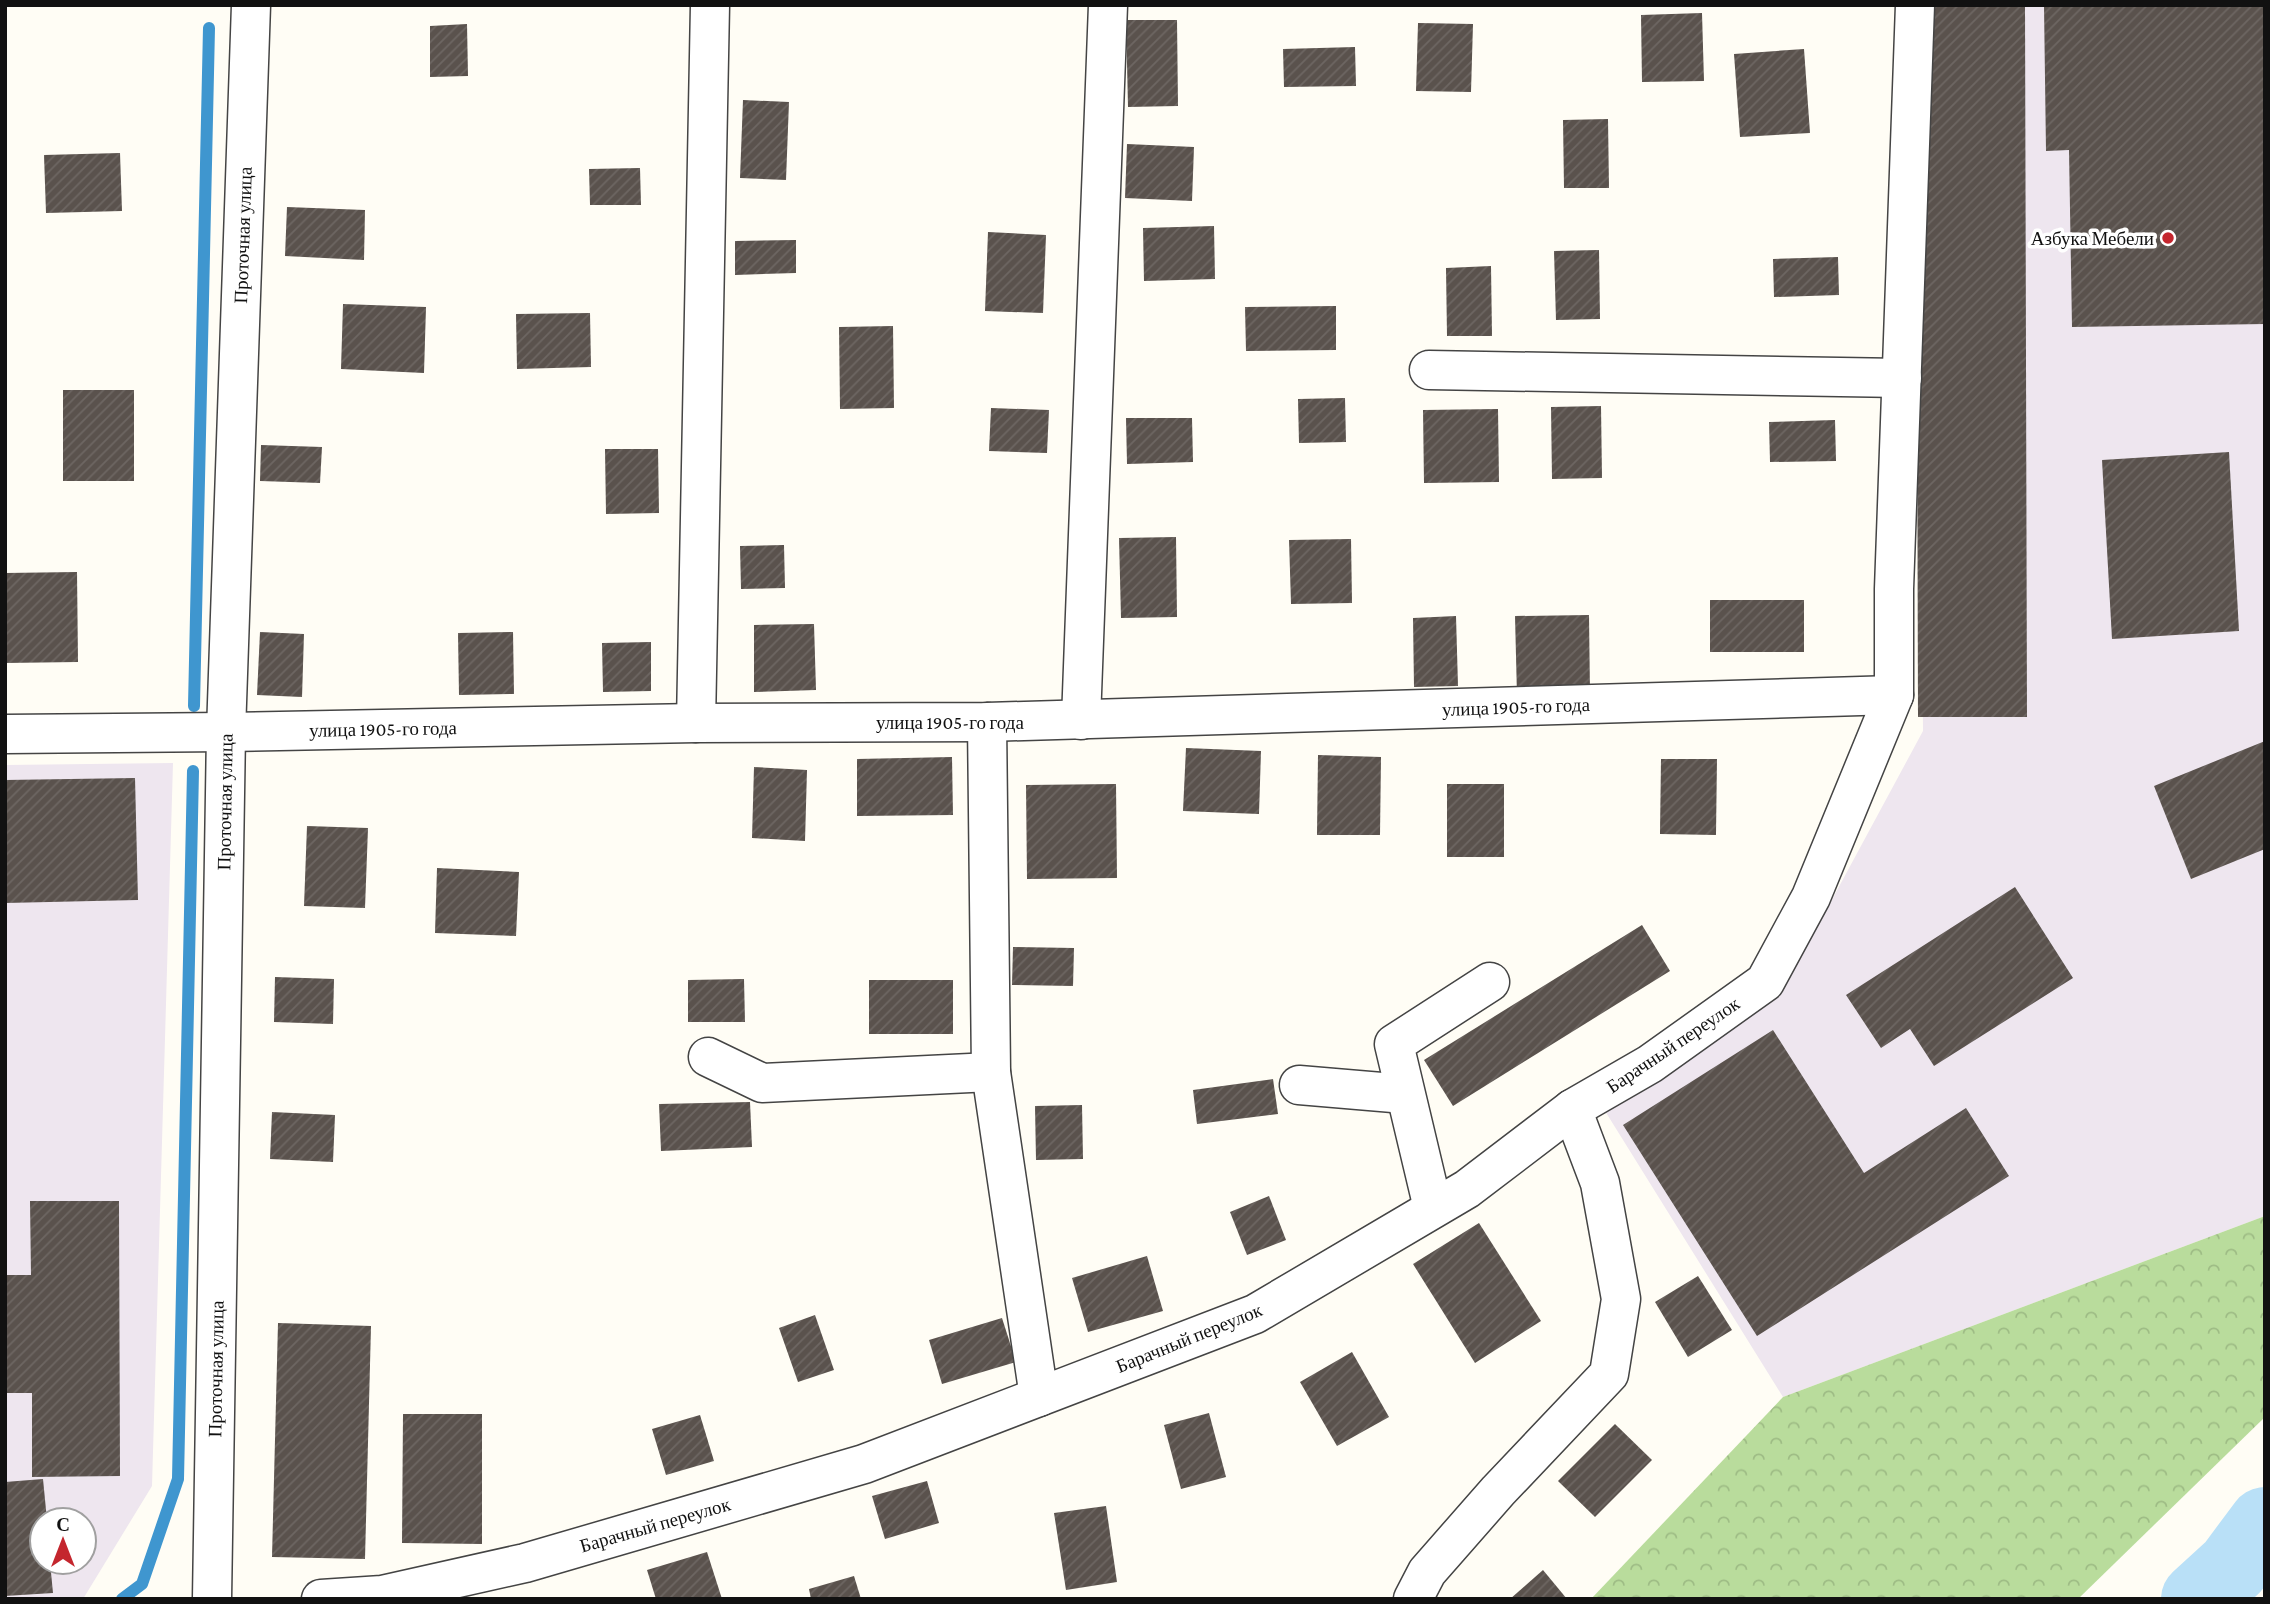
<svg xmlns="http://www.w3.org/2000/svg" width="2270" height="1604" font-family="'Crimson Pro',serif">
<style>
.industrial{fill:#eee6ef;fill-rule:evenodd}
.forest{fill:url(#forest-crowns)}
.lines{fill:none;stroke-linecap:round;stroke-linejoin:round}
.stream{stroke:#3f96cf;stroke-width:12}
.river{stroke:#b9e0f7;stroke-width:74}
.building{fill:url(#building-hatch)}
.minor-casing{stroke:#444;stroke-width:41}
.minor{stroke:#fff;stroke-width:38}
.poi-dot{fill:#c4262e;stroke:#fff;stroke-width:2.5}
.labels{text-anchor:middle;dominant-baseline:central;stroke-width:7;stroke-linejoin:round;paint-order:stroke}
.street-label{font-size:19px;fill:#111;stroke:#fff}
.poi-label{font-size:19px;fill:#111;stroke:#fff;text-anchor:end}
</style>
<defs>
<pattern id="forest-crowns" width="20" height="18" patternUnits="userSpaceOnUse" patternTransform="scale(1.75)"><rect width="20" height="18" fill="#b9dc9c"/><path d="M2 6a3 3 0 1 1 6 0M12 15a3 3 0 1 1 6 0" fill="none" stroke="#9ebc85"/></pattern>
<pattern id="building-hatch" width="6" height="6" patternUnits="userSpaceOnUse" patternTransform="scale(1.75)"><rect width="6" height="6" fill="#5a524d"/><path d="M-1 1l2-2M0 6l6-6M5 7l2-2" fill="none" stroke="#6d6662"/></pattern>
</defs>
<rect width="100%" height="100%" fill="#fffdf5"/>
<!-- industrial -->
<g class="industrial">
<path d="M 1917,5 L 2265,5 L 2265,1216 L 1783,1397 L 1605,1111 L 1780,996 L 1923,731 Z"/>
<path d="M 173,763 L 152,1486 L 83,1599 L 5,1599 L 5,765 ZM 42,1520 L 84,1520 L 84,1562 L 42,1562 Z"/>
</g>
<!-- forest -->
<path class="forest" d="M 2265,1216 L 2265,1417 L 2078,1599 L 1591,1599 L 1783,1397 Z"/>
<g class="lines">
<!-- stream -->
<g class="stream">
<path d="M 194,706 L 209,28"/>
<path d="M 122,1599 L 142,1584 L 178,1479 L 193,771"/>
</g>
<!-- river -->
<path class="river" d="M 2198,1599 L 2233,1567 L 2265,1524"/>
</g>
<!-- building -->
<g class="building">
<path d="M 1916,5 L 2025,5 L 2027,717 L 1918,717 Z"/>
<path d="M 2265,5 L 2265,324 L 2072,327 L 2069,150 L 2046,151 L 2044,6 Z"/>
<path d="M 1702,13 L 1704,81 L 1642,82 L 1641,15 Z"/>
<path d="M 1126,20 L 1177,20 L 1178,106 L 1128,107 Z"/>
<path d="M 1418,23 L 1473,24 L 1471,92 L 1416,91 Z"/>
<path d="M 467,24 L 468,76 L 430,77 L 430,26 Z"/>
<path d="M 1355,47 L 1356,86 L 1284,87 L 1283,49 Z"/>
<path d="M 1804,49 L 1810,133 L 1740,137 L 1734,54 Z"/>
<path d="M 743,100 L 789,102 L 786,180 L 740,178 Z"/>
<path d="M 1608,119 L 1609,188 L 1564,188 L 1563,120 Z"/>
<path d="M 1127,144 L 1194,147 L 1192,201 L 1125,198 Z"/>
<path d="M 120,153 L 122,211 L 46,213 L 44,155 Z"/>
<path d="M 640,168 L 641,205 L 590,205 L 589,169 Z"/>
<path d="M 287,207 L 365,210 L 364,260 L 285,256 Z"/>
<path d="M 1214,226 L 1215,279 L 1144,281 L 1143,228 Z"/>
<path d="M 988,232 L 1046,235 L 1043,313 L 985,311 Z"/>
<path d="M 796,240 L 796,273 L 735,275 L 735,241 Z"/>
<path d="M 1599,250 L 1600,319 L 1556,320 L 1554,251 Z"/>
<path d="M 1838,257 L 1839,295 L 1774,297 L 1773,259 Z"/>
<path d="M 1491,266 L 1492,336 L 1447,336 L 1446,268 Z"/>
<path d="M 343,304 L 426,307 L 424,373 L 341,369 Z"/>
<path d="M 1336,306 L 1336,350 L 1246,351 L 1245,307 Z"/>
<path d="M 590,313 L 591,367 L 517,369 L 516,314 Z"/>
<path d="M 893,326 L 894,408 L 840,409 L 839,327 Z"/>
<rect x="63" y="390" width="71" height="91"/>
<path d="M 1345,398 L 1346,442 L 1299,443 L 1298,399 Z"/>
<path d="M 1601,406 L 1602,478 L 1552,479 L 1551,407 Z"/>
<path d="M 991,408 L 1049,410 L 1047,453 L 989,451 Z"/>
<path d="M 1498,409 L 1499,482 L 1424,483 L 1423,410 Z"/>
<path d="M 1126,418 L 1192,418 L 1193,462 L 1127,464 Z"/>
<path d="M 1835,420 L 1836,461 L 1770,462 L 1769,422 Z"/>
<path d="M 261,445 L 322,447 L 320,483 L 260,481 Z"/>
<path d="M 605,449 L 658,449 L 659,513 L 606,514 Z"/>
<path d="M 2229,452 L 2239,631 L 2112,639 L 2102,460 Z"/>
<path d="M 1176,537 L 1177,617 L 1121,618 L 1119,538 Z"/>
<path d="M 1351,539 L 1352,603 L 1291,604 L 1289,540 Z"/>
<path d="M 784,545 L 785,588 L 741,589 L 740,546 Z"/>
<path d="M 77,572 L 78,662 L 5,663 L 5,573 Z"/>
<rect x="1710" y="600" width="94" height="52"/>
<path d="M 1589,615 L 1590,694 L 1517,696 L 1515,616 Z"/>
<path d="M 1456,616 L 1458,686 L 1414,687 L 1413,618 Z"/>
<path d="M 814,624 L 816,690 L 754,692 L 754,625 Z"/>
<path d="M 260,632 L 304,634 L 302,697 L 257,695 Z"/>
<path d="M 513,632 L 514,694 L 459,695 L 458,633 Z"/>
<path d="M 651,642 L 651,691 L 603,692 L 602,643 Z"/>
<path d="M 2265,741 L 2265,849 L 2191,879 L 2154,786 Z"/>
<path d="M 1186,748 L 1261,751 L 1259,814 L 1183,811 Z"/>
<path d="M 1318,755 L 1381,757 L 1380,835 L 1317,835 Z"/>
<path d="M 952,757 L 953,815 L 857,816 L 857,759 Z"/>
<path d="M 1661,759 L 1717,759 L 1716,835 L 1660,834 Z"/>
<path d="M 754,767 L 807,770 L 805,841 L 752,838 Z"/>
<path d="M 135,778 L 138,900 L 5,903 L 5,780 Z"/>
<path d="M 1116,784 L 1117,878 L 1027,879 L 1026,785 Z"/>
<rect x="1447" y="784" width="57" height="73"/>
<path d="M 307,826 L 368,828 L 365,908 L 304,906 Z"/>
<path d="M 437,868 L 519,872 L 516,936 L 435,933 Z"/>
<path d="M 2015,887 L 2073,978 L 1934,1066 L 1910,1029 L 1881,1048 L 1846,995 Z"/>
<path d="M 1642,925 L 1670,971 L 1453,1106 L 1424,1060 Z"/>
<path d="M 1013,947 L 1074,948 L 1073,986 L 1012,985 Z"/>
<path d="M 275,977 L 334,979 L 333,1024 L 274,1022 Z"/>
<path d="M 744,979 L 745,1022 L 688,1022 L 688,980 Z"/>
<rect x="869" y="980" width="84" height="54"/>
<path d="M 1773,1030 L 1864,1173 L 1966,1108 L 2009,1176 L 1757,1336 L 1623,1125 Z"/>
<path d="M 1273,1079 L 1278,1114 L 1197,1124 L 1193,1090 Z"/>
<path d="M 750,1102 L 752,1147 L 661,1151 L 659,1104 Z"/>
<path d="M 1082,1105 L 1083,1159 L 1036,1160 L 1035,1106 Z"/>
<path d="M 272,1112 L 335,1115 L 333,1162 L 270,1159 Z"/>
<path d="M 1269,1196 L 1286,1240 L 1247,1255 L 1230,1212 Z"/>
<path d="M 30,1201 L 119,1201 L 120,1476 L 32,1477 L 32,1393 L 5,1393 L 5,1275 L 31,1275 Z"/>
<path d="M 1479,1223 L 1541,1321 L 1475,1363 L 1413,1264 Z"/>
<path d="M 1147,1256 L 1163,1311 L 1088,1332 L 1072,1278 Z"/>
<path d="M 1698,1276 L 1732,1330 L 1688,1357 L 1655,1302 Z"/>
<path d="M 815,1315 L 834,1370 L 798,1382 L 779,1328 Z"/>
<path d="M 1002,1318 L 1016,1362 L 942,1384 L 929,1340 Z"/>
<path d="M 278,1323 L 371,1326 L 365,1559 L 272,1557 Z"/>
<path d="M 1352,1352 L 1389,1417 L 1337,1446 L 1300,1382 Z"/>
<path d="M 1209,1413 L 1226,1477 L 1181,1489 L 1164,1425 Z"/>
<path d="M 403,1414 L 482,1414 L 482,1544 L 402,1543 Z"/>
<path d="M 700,1415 L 714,1461 L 666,1475 L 652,1429 Z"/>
<path d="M 1615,1424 L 1652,1460 L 1595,1517 L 1558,1481 Z"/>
<path d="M 43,1479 L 47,1520 L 42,1520 L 42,1562 L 50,1562 L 53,1593 L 5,1596 L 5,1482 Z"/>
<path d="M 927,1481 L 939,1523 L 885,1539 L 872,1496 Z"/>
<path d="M 1106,1506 L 1117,1582 L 1066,1590 L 1054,1513 Z"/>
<path d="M 707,1552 L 722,1599 L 656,1599 L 647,1570 Z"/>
<path d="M 1543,1570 L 1567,1599 L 1510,1599 Z"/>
<path d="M 854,1576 L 861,1599 L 811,1599 L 809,1589 Z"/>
</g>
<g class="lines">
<defs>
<g id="minor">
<path d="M 1429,370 L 1902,378"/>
<path d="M 1081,720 L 1108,5"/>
<path d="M 987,722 L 991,1072 L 1039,1397"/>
<path d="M 696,723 L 710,5"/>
<path d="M 5,734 L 226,732 L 696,723 L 987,722 L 1894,695"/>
<path d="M 708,1057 L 762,1083 L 991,1072"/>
<path d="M 1299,1085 L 1405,1094"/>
<path d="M 1433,1208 L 1394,1044 L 1490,982"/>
<path d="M 212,1599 L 226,732 L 251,5"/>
<path d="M 321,1599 L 382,1595 L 525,1563 L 864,1464 L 1255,1314 L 1467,1189 L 1572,1109 L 1650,1064 L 1765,982 L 1811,897 L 1894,695 L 1894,589 L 1915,5"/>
<path d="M 1413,1599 L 1427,1572 L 1498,1491 L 1609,1374 L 1621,1299 L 1600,1183 L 1572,1109"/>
</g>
</defs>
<!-- minor casing -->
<use href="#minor" class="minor-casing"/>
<!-- minor -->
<use href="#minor" class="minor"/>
</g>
<!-- markers -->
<circle class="poi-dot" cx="2168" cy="238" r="7"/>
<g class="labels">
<!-- street labels -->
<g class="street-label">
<text transform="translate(243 235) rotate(-88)">Проточная улица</text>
<text transform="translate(1516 707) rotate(-2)">улица 1905-го года</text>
<text x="950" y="722">улица 1905-го года</text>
<text transform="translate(383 729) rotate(-1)">улица 1905-го года</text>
<text transform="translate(225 802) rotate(-89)">Проточная улица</text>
<text transform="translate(1673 1045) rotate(-34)">Барачный переулок</text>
<text transform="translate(1189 1338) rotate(-22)">Барачный переулок</text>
<text transform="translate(216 1369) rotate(-89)">Проточная улица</text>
<text transform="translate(655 1525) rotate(-16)">Барачный переулок</text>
</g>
<!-- poi labels -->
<g class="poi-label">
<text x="2154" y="238">Азбука Мебели</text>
</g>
</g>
<!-- border -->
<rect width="2270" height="1604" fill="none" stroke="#111111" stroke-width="14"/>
<!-- north arrow -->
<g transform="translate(63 1541)"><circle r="33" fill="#ffffff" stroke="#a0a0a0" stroke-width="2"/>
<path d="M0-5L12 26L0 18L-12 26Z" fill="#c4262e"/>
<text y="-10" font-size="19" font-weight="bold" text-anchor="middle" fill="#111111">С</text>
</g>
</svg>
